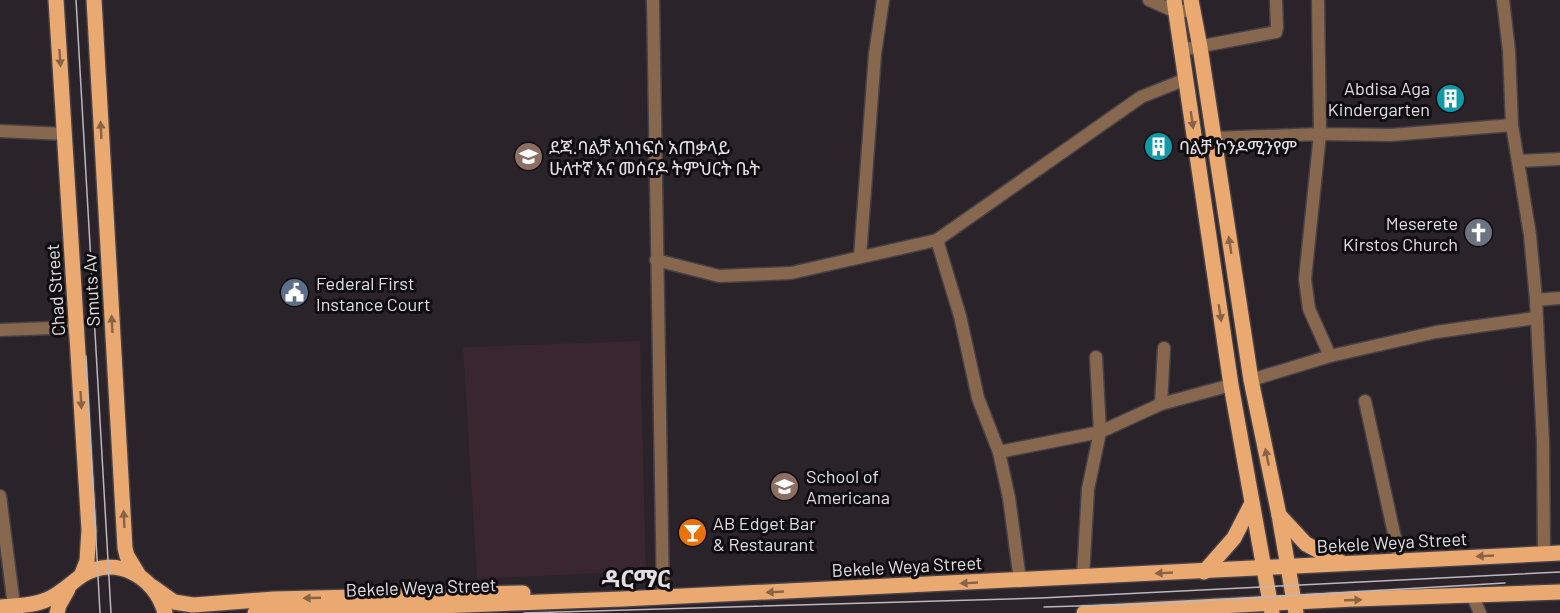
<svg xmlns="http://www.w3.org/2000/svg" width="1560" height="613" font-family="Barlow,'Noto Sans Ethiopic',sans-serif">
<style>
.industrial{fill:#39262e}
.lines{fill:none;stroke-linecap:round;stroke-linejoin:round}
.street-casing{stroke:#474147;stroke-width:15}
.primary-casing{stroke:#474147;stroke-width:18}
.street{stroke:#87674d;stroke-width:12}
.primary{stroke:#eaa970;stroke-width:15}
.tram{stroke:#bcb7bb;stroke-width:1.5}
.oneway{fill:#886345}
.labels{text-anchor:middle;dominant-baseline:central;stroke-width:6;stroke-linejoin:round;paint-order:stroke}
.poi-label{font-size:18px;fill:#e2dee2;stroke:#100d10;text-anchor:start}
.street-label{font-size:18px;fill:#e2dee2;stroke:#100d10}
.district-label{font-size:24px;font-weight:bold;fill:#e2dee2;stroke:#100d10}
</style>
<rect width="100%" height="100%" fill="#2a2329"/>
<!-- industrial -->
<path class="industrial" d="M 640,341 L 646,571 L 477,579 L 463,347 Z"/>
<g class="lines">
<defs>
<g id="street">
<path d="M 653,0 L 663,597"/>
<path d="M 1149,0 L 1176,12 L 1193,10"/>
<path d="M 1318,0 L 1320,134 L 1391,135 L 1512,125"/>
<path d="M 1503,0 L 1509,51 L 1512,125 L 1530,235 L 1536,300 L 1543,442 L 1544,553"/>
<path d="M 1181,50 L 1276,32 L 1277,27 L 1276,0"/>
<path d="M 0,131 L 65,134"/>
<path d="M 1214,138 L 1320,134 L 1305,279 L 1309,309 L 1330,356 L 1251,380"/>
<path d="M 1518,161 L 1560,159"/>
<path d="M 937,240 L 960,316 L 978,398 L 999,452 L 1009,498 L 1020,580"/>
<path d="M 860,257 L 875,54 L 883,0"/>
<path d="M 656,260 L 719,276 L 791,273 L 937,240 L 1141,97 L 1186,79"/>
<path d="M 1536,300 L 1560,298"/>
<path d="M 0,330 L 77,327"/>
<path d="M 1330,356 L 1436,332 L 1536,318"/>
<path d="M 1365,401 L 1400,561"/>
<path d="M 1161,404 L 1164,348"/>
<path d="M 999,452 L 1100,432 L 1161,404 L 1231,385"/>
<path d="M 0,496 L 14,606"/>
<path d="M 1083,577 L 1088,489 L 1100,432 L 1096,357"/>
<path d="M 1473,597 L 1480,613"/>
</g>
<g id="primary">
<path d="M 56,0 L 89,530 L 87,561 L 81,576"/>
<path d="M 94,0 L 125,548 L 127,556 L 138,574"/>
<path d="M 1174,0 L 1231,385 L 1272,613"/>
<path d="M 1191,0 L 1200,47 L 1251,380 L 1279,515 L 1296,613"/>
<path d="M 1279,515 L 1306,544 L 1342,563"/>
<path d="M 1204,572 L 1234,538 L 1252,503"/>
<path d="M 153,587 L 174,602 L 193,605 L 274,599 L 523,593"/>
<path d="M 0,607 C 15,606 32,606 46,600 C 59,595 70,584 81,576 C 116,554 155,576 165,613"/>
<path d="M 57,613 L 59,605 L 68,589"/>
<path d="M 255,613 L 622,599 L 1560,553"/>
<path d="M 1084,613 L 1354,599 L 1560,592"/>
</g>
</defs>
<!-- street casing -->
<use href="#street" class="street-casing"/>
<!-- primary casing -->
<use href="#primary" class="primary-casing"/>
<!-- street -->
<use href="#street" class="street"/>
<!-- primary -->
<use href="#primary" class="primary"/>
<!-- tram -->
<g class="tram">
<path d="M 76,0 L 111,613"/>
<path d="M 86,356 L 100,613"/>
<path d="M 1044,607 L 1147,604 L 1505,583"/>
<path d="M 524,613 L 1041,598 L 1560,572"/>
</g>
</g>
<!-- one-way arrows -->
<defs><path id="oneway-solid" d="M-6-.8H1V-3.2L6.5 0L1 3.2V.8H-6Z" transform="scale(1.5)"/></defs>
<g class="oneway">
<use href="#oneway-solid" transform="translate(60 58) rotate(86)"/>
<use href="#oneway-solid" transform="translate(1192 120) rotate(82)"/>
<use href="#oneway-solid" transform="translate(101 130) rotate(-93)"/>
<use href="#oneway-solid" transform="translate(1230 245) rotate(-99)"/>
<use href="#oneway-solid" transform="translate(1220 313) rotate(81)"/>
<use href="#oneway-solid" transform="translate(112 324) rotate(-93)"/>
<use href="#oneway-solid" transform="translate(81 400) rotate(87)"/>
<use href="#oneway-solid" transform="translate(1267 457) rotate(-102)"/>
<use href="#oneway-solid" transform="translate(124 519) rotate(-93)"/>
<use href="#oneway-solid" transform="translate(1485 556) rotate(177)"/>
<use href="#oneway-solid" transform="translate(1164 573) rotate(177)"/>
<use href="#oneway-solid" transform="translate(969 583) rotate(177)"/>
<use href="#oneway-solid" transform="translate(775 592) rotate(177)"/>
<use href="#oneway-solid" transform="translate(312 598) rotate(178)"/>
<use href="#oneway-solid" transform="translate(1353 600) rotate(-2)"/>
</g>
<!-- icons -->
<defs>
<symbol id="building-disc" viewBox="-11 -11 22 22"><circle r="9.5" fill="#0f9aa8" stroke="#100d10"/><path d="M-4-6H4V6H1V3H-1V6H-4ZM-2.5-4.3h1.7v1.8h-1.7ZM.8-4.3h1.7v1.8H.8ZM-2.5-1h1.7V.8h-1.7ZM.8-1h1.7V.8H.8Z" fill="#fff"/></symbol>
<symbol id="school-disc" viewBox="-11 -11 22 22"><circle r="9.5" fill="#8d6e63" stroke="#100d10"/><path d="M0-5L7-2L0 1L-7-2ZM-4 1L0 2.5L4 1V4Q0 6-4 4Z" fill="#fff"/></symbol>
<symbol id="church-disc" viewBox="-11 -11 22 22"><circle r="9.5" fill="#6b7280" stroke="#100d10"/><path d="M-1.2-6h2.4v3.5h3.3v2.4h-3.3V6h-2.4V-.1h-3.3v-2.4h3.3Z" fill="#fff"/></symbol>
<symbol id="civic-disc" viewBox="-11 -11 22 22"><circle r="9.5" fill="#5c6f8a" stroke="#100d10"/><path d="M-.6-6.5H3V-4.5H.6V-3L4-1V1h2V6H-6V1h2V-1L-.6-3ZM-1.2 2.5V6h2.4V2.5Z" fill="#fff"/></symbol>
<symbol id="bar-disc" viewBox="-11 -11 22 22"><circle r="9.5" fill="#e8710a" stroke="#100d10"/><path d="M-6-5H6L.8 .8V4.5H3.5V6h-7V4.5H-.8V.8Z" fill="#fff"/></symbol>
</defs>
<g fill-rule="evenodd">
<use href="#building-disc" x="1434" y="82" width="33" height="33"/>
<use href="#building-disc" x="1142" y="130" width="33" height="33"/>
<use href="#school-disc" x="512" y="140" width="33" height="33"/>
<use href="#church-disc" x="1462" y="216" width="33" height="33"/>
<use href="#civic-disc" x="278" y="276" width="33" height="33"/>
<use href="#school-disc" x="768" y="470" width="33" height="33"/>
<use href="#bar-disc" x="676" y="516" width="33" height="33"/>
</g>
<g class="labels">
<!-- poi labels -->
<g class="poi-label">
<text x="1430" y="88" text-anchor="end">Abdisa Aga<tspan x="1430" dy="21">Kindergarten</tspan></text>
<text x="549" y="147">ደጃ.ባልቻ አባነፍሶ አጠቃላይ<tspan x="549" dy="21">ሁለተኛ እና መሰናዶ ትምህርት ቤት</tspan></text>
<text x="1179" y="147">ባልቻ ኮንዶሚንየም</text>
<text x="1458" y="223" text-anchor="end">Meserete<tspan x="1458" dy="21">Kirstos Church</tspan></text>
<text x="316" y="283">Federal First<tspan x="316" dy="21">Instance Court</tspan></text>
<text x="806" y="476">School of<tspan x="806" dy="21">Americana</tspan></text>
<text x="713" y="523">AB Edget Bar<tspan x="713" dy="21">&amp; Restaurant</tspan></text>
</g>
<!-- street labels -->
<g class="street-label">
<text transform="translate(55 290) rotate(-94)">Chad Street</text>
<text transform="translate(91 290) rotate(-93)">Smuts Av</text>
<text transform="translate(1392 542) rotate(-3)">Bekele Weya Street</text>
<text transform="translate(907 566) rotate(-3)">Bekele Weya Street</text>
<text transform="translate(421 587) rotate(-2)">Bekele Weya Street</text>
</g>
<!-- district labels -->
<g class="district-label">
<text x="636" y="577">ዳርማር</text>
</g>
</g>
</svg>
